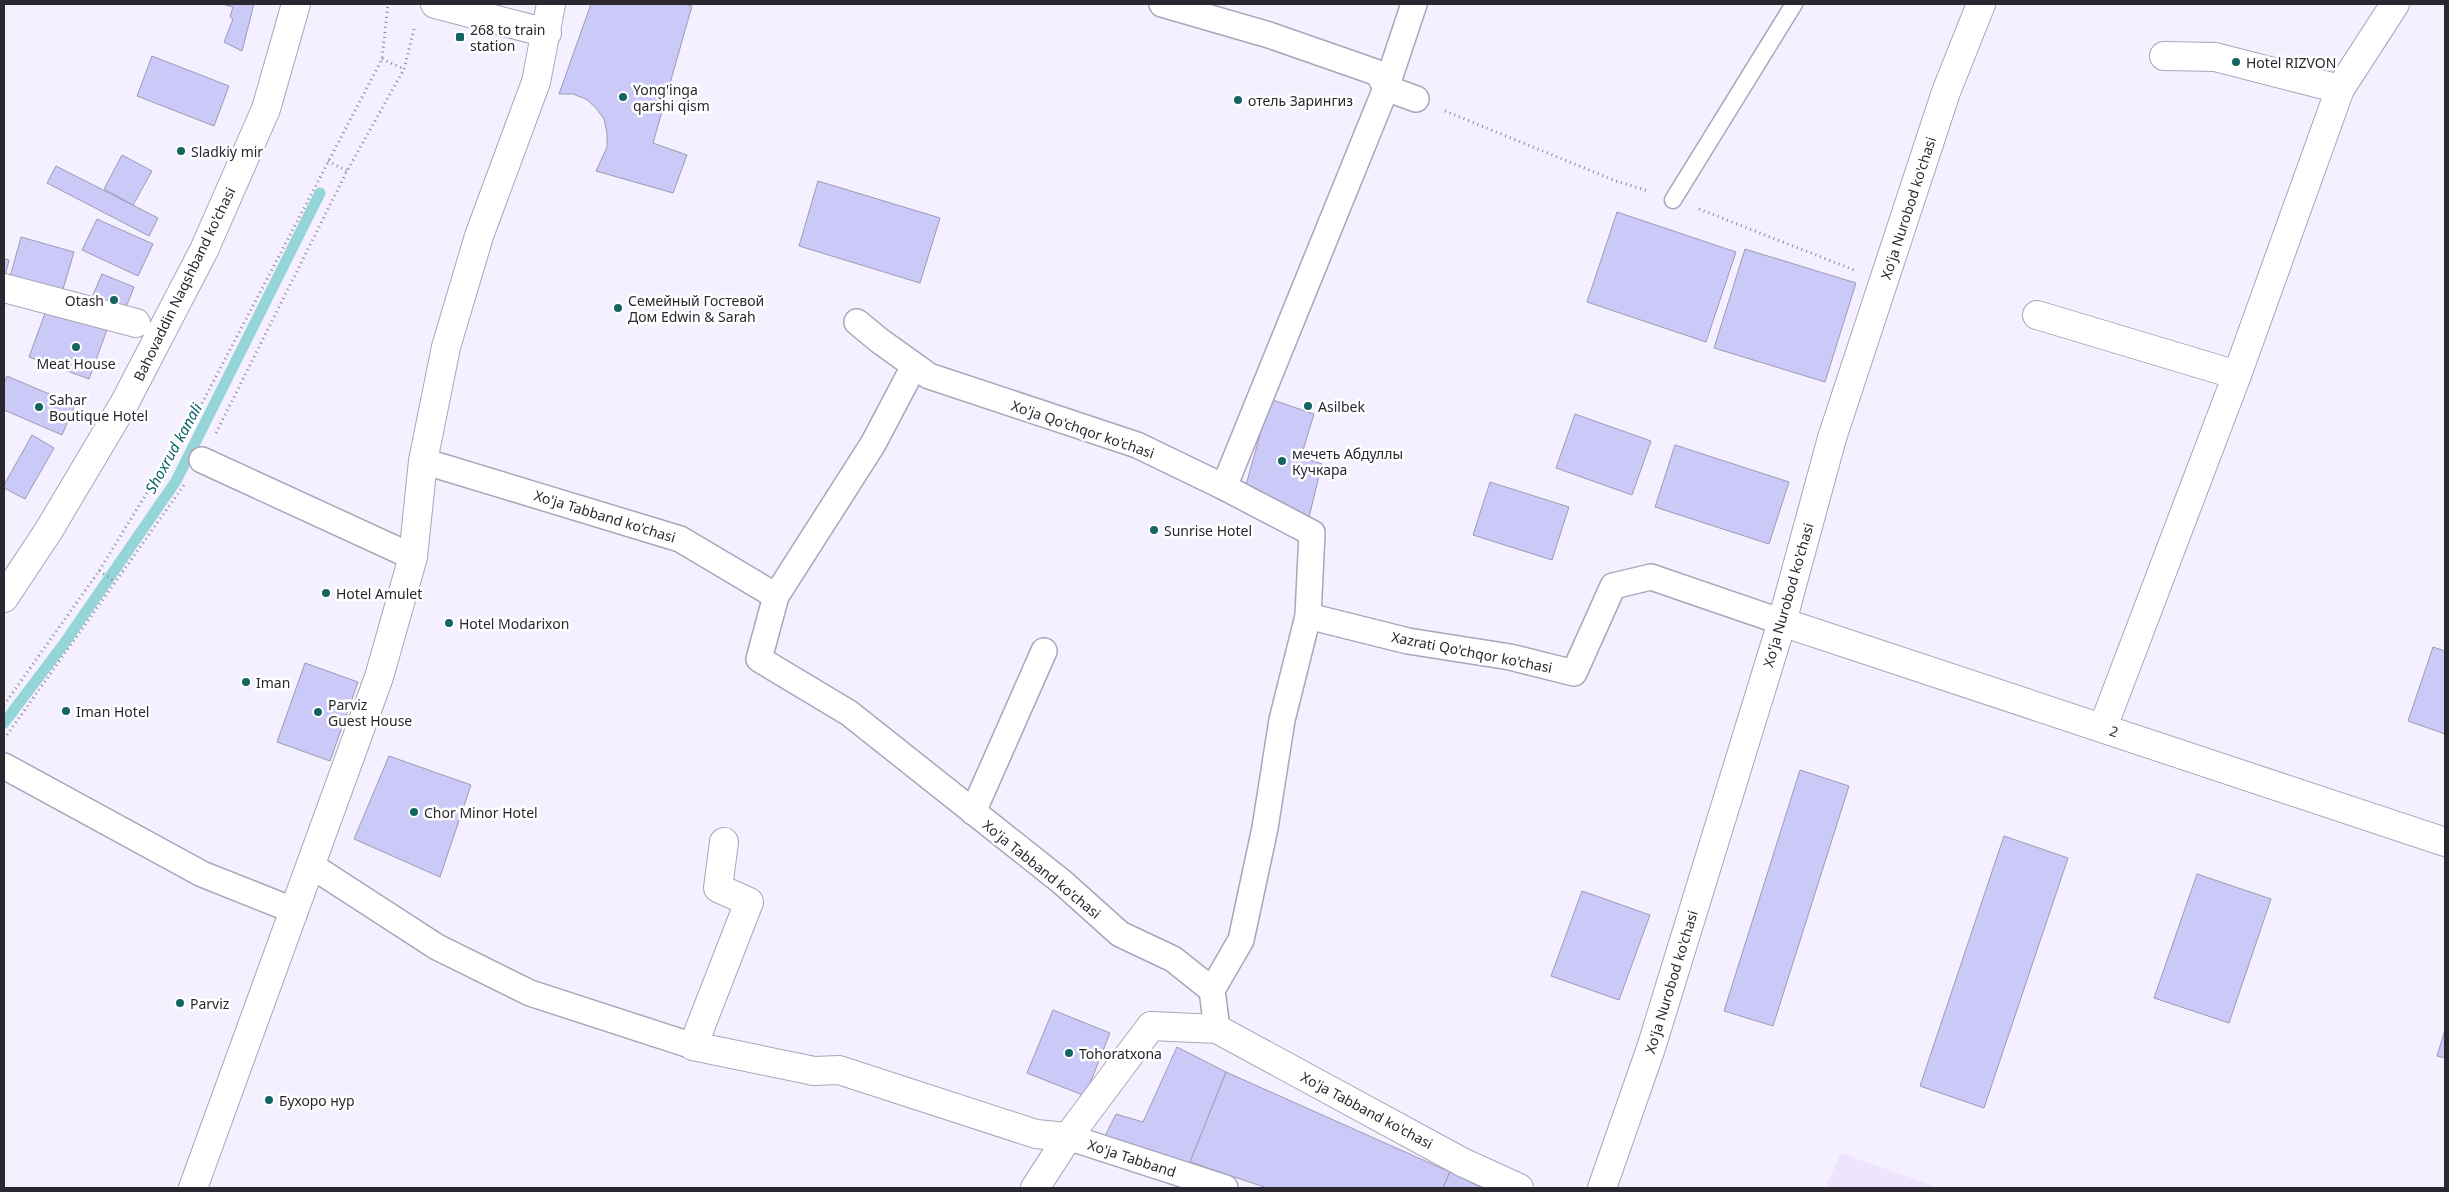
<svg xmlns="http://www.w3.org/2000/svg" width="2449" height="1192" font-family="'Noto Sans',sans-serif">
<style>
.built{fill:#ede4fe}
.lines{fill:none;stroke-linecap:round;stroke-linejoin:round}
.stream{stroke:#96d5d7;stroke-width:11}
.building{fill:#cbc9f7;stroke:#9c9bb3}
.service-casing{stroke:#aca4bb;stroke-width:19}
.pedestrian-casing{stroke:#aca4bb;stroke-width:28}
.minor-casing{stroke:#aca4bb;stroke-width:30}
.secondary-casing{stroke:#aca4bb;stroke-width:30}
.path{stroke:#8b8793;stroke-width:3;stroke-dasharray:1 4;stroke-linecap:butt}
.service{stroke:#fff;stroke-width:16}
.pedestrian{stroke:#fff;stroke-width:25}
.minor{stroke:#fff;stroke-width:28}
.secondary{stroke:#fff;stroke-width:28}
.poi-dot{fill:#146462;stroke:#fff;stroke-width:2}
.labels{text-anchor:middle;dominant-baseline:central;stroke-width:5;stroke-linejoin:round;paint-order:stroke}
.poi-label{font-size:14px;fill:#2a2730;stroke:#fff;text-anchor:start}
.street-label{font-size:14px;fill:#2a2730;stroke:#fff}
.water-label{font-size:15px;font-style:italic;fill:#066265;stroke:#fff}
</style>
<rect width="100%" height="100%" fill="#f5f0ff"/>
<!-- built -->
<path class="built" d="M 1841,1153 L 1939,1188 L 1825,1188 Z"/>
<g class="lines">
<!-- stream -->
<path class="stream" d="M 4,723 L 63,645 L 176,481 L 320,193"/>
</g>
<!-- building -->
<g class="building">
<path d="M 222,4 L 254,4 L 242,51 L 224,42 L 233,19 L 230,17 L 233,7 Z"/>
<path d="M 591,4 L 684,4 L 692,6 L 653,143 L 687,155 L 673,193 L 596,171 L 607,147 L 607,133 L 604,119 L 596,108 L 586,99 L 573,94 L 559,94 Z"/>
<path d="M 152,56 L 229,86 L 214,126 L 137,96 Z"/>
<path d="M 122,155 L 152,171 L 133,205 L 104,189 Z"/>
<path d="M 56,166 L 158,218 L 149,236 L 47,183 Z"/>
<path d="M 818,181 L 940,218 L 920,283 L 799,246 Z"/>
<path d="M 1617,212 L 1736,252 L 1706,342 L 1587,302 Z"/>
<path d="M 97,219 L 153,244 L 138,276 L 82,250 Z"/>
<path d="M 21,237 L 74,252 L 61,296 L 9,281 Z"/>
<path d="M 1745,249 L 1856,283 L 1825,382 L 1714,348 Z"/>
<path d="M 4,259 L 9,260 L 4,280 Z"/>
<path d="M 102,274 L 134,287 L 125,310 L 92,297 Z"/>
<path d="M 48,305 L 108,327 L 89,379 L 29,357 Z"/>
<path d="M 7,376 L 75,405 L 62,435 L 4,410 L 4,384 Z"/>
<path d="M 1270,399 L 1314,414 L 1301,457 L 1322,464 L 1309,517 L 1246,485 Z"/>
<path d="M 1575,414 L 1651,441 L 1632,495 L 1556,468 Z"/>
<path d="M 32,435 L 54,448 L 25,499 L 4,488 L 4,485 Z"/>
<path d="M 1675,445 L 1789,482 L 1769,544 L 1655,507 Z"/>
<path d="M 1490,482 L 1569,507 L 1552,560 L 1473,535 Z"/>
<path d="M 2433,647 L 2445,651 L 2445,734 L 2408,721 Z"/>
<path d="M 305,663 L 358,682 L 330,761 L 277,742 Z"/>
<path d="M 389,756 L 471,785 L 440,877 L 354,839 Z"/>
<path d="M 1800,770 L 1849,786 L 1773,1026 L 1724,1011 Z"/>
<path d="M 2004,836 L 2068,858 L 1984,1108 L 1920,1086 Z"/>
<path d="M 2197,874 L 2271,899 L 2229,1023 L 2154,998 Z"/>
<path d="M 1582,891 L 1650,915 L 1619,1000 L 1551,976 Z"/>
<path d="M 1053,1010 L 1110,1033 L 1085,1096 L 1027,1073 Z"/>
<path d="M 2445,1030 L 2445,1058 L 2437,1056 Z"/>
<path d="M 1177,1047 L 1226,1072 L 1188,1170 L 1104,1138 L 1116,1114 L 1143,1122 Z"/>
<path d="M 1226,1072 L 1450,1172 L 1443,1188 L 1267,1188 L 1190,1162 Z"/>
<path d="M 1450,1172 L 1482,1188 L 1443,1188 Z"/>
</g>
<g class="lines">
<defs>
<path id="service" d="M 1673,200 L 1794,4"/>
<g id="pedestrian">
<path d="M 1162,4 L 1269,35 L 1378,73 L 1386,88 L 1416,99"/>
<path d="M 857,322 L 880,341 L 929,376 L 1137,445 L 1224,487 L 1312,533 L 1308,616 L 1282,720 L 1265,828 L 1241,940 L 1212,990 L 1217,1029"/>
<path d="M 914,366 L 873,444 L 776,596 L 759,659 L 849,713 L 1062,882 L 1120,934 L 1173,959 L 1212,990"/>
<path d="M 202,460 L 413,557"/>
<path d="M 423,461 L 680,539 L 776,596"/>
<path d="M 1224,487 L 1386,88 L 1414,4"/>
<path d="M 1308,616 L 1408,641 L 1510,657 L 1574,673 L 1613,586 L 1651,577 L 1782,622"/>
<path d="M 4,766 L 202,874 L 295,911"/>
<path d="M 973,812 L 1044,651"/>
<path d="M 312,866 L 437,947 L 530,993 L 693,1046"/>
<path d="M 1068,1137 L 1225,1188"/>
</g>
<g id="minor">
<path d="M 435,4 L 547,33"/>
<path d="M 2164,56 L 2215,57 L 2340,89"/>
<path d="M 4,288 L 136,323"/>
<path d="M 2037,315 L 2237,375"/>
<path d="M 1782,622 L 2445,842"/>
<path d="M 2103,727 L 2237,375 L 2340,89 L 2395,4"/>
<path d="M 724,842 L 718,888 L 749,902 L 693,1046 L 814,1071 L 839,1070 L 1036,1134 L 1068,1137"/>
<path d="M 193,1188 L 379,677 L 413,557 L 423,461 L 446,347 L 479,236 L 536,82 L 551,4"/>
<path d="M 1035,1188 L 1068,1137 L 1151,1026 L 1217,1029 L 1462,1162 L 1519,1188"/>
<path d="M 1602,1188 L 1651,1048 L 1782,622 L 1832,438 L 1946,92 L 1981,4"/>
</g>
<path id="secondary" d="M 4,598 L 49,530 L 125,402 L 204,250 L 266,109 L 296,4"/>
</defs>
<!-- service casing -->
<use href="#service" class="service-casing"/>
<!-- pedestrian casing -->
<use href="#pedestrian" class="pedestrian-casing"/>
<!-- minor casing -->
<use href="#minor" class="minor-casing"/>
<!-- secondary casing -->
<use href="#secondary" class="secondary-casing"/>
<!-- path -->
<g class="path">
<path d="M 382,59 L 404,69"/>
<path d="M 1445,111 L 1616,181 L 1648,191"/>
<path d="M 328,161 L 347,171"/>
<path d="M 1699,209 L 1854,270"/>
<path d="M 188,430 L 382,59 L 388,4"/>
<path d="M 216,433 L 347,171 L 404,69 L 414,29"/>
<path d="M 99,571 L 114,581"/>
<path d="M 4,705 L 99,571 L 156,478 L 169,461"/>
<path d="M 7,735 L 184,485"/>
</g>
<!-- service -->
<use href="#service" class="service"/>
<!-- pedestrian -->
<use href="#pedestrian" class="pedestrian"/>
<!-- minor -->
<use href="#minor" class="minor"/>
<!-- secondary -->
<use href="#secondary" class="secondary"/>
</g>
<!-- markers -->
<g class="poi-dot">
<rect x="455" y="32" width="10" height="10" rx="2.5"/>
<circle cx="2236" cy="62" r="5"/>
<circle cx="623" cy="97" r="5"/>
<circle cx="1238" cy="100" r="5"/>
<circle cx="181" cy="151" r="5"/>
<circle cx="114" cy="300" r="5"/>
<circle cx="618" cy="308" r="5"/>
<circle cx="76" cy="347" r="5"/>
<circle cx="1308" cy="406" r="5"/>
<circle cx="39" cy="407" r="5"/>
<circle cx="1282" cy="461" r="5"/>
<circle cx="1154" cy="530" r="5"/>
<circle cx="326" cy="593" r="5"/>
<circle cx="449" cy="623" r="5"/>
<circle cx="246" cy="682" r="5"/>
<circle cx="66" cy="711" r="5"/>
<circle cx="318" cy="712" r="5"/>
<circle cx="414" cy="812" r="5"/>
<circle cx="180" cy="1003" r="5"/>
<circle cx="1069" cy="1053" r="5"/>
<circle cx="269" cy="1100" r="5"/>
</g>
<g class="labels">
<!-- poi labels -->
<g class="poi-label">
<text x="470" y="29">268 to train<tspan x="470" dy="16">station</tspan></text>
<text x="2246" y="62">Hotel RIZVON</text>
<text x="633" y="89">Yong'inga<tspan x="633" dy="16">qarshi qism</tspan></text>
<text x="1248" y="100">отель Зарингиз</text>
<text x="191" y="151">Sladkiy mir</text>
<text x="104" y="300" text-anchor="end">Otash</text>
<text x="628" y="300">Семейный Гостевой<tspan x="628" dy="16">Дом Edwin &amp; Sarah</tspan></text>
<text x="76" y="363" text-anchor="middle">Meat House</text>
<text x="49" y="399">Sahar<tspan x="49" dy="16">Boutique Hotel</tspan></text>
<text x="1318" y="406">Asilbek</text>
<text x="1292" y="453">мечеть Абдуллы<tspan x="1292" dy="16">Кучкара</tspan></text>
<text x="1164" y="530">Sunrise Hotel</text>
<text x="336" y="593">Hotel Amulet</text>
<text x="459" y="623">Hotel Modarixon</text>
<text x="256" y="682">Iman</text>
<text x="328" y="704">Parviz<tspan x="328" dy="16">Guest House</tspan></text>
<text x="76" y="711">Iman Hotel</text>
<text x="424" y="812">Chor Minor Hotel</text>
<text x="190" y="1003">Parviz</text>
<text x="1079" y="1053">Tohoratxona</text>
<text x="279" y="1100">Бухоро нур</text>
</g>
<!-- street labels -->
<g class="street-label">
<text transform="translate(1908 208) rotate(-72)">Xo'ja Nurobod ko'chasi</text>
<text transform="translate(184 284) rotate(-64)">Bahovaddin Naqshband ko'chasi</text>
<text transform="translate(1083 429) rotate(19)">Xo'ja Qo'chqor ko'chasi</text>
<text transform="translate(605 516) rotate(17)">Xo'ja Tabband ko'chasi</text>
<text transform="translate(1788 595) rotate(-74)">Xo'ja Nurobod ko'chasi</text>
<text transform="translate(1472 652) rotate(11)">Xazrati Qo'chqor ko'chasi</text>
<text transform="translate(2114 731) rotate(19)">2</text>
<text transform="translate(1042 869) rotate(39)">Xo'ja Tabband ko'chasi</text>
<text transform="translate(1671 982) rotate(-73)">Xo'ja Nurobod ko'chasi</text>
<text transform="translate(1367 1110) rotate(28)">Xo'ja Tabband ko'chasi</text>
<text transform="translate(1132 1158) rotate(18)">Xo'ja Tabband</text>
</g>
<!-- water labels -->
<g class="water-label">
<text transform="translate(173 448) rotate(-61)">Shoxrud kanali</text>
</g>
</g>
<!-- border -->
<rect width="2449" height="1192" fill="none" stroke="#2a2730" stroke-width="10"/>
</svg>
